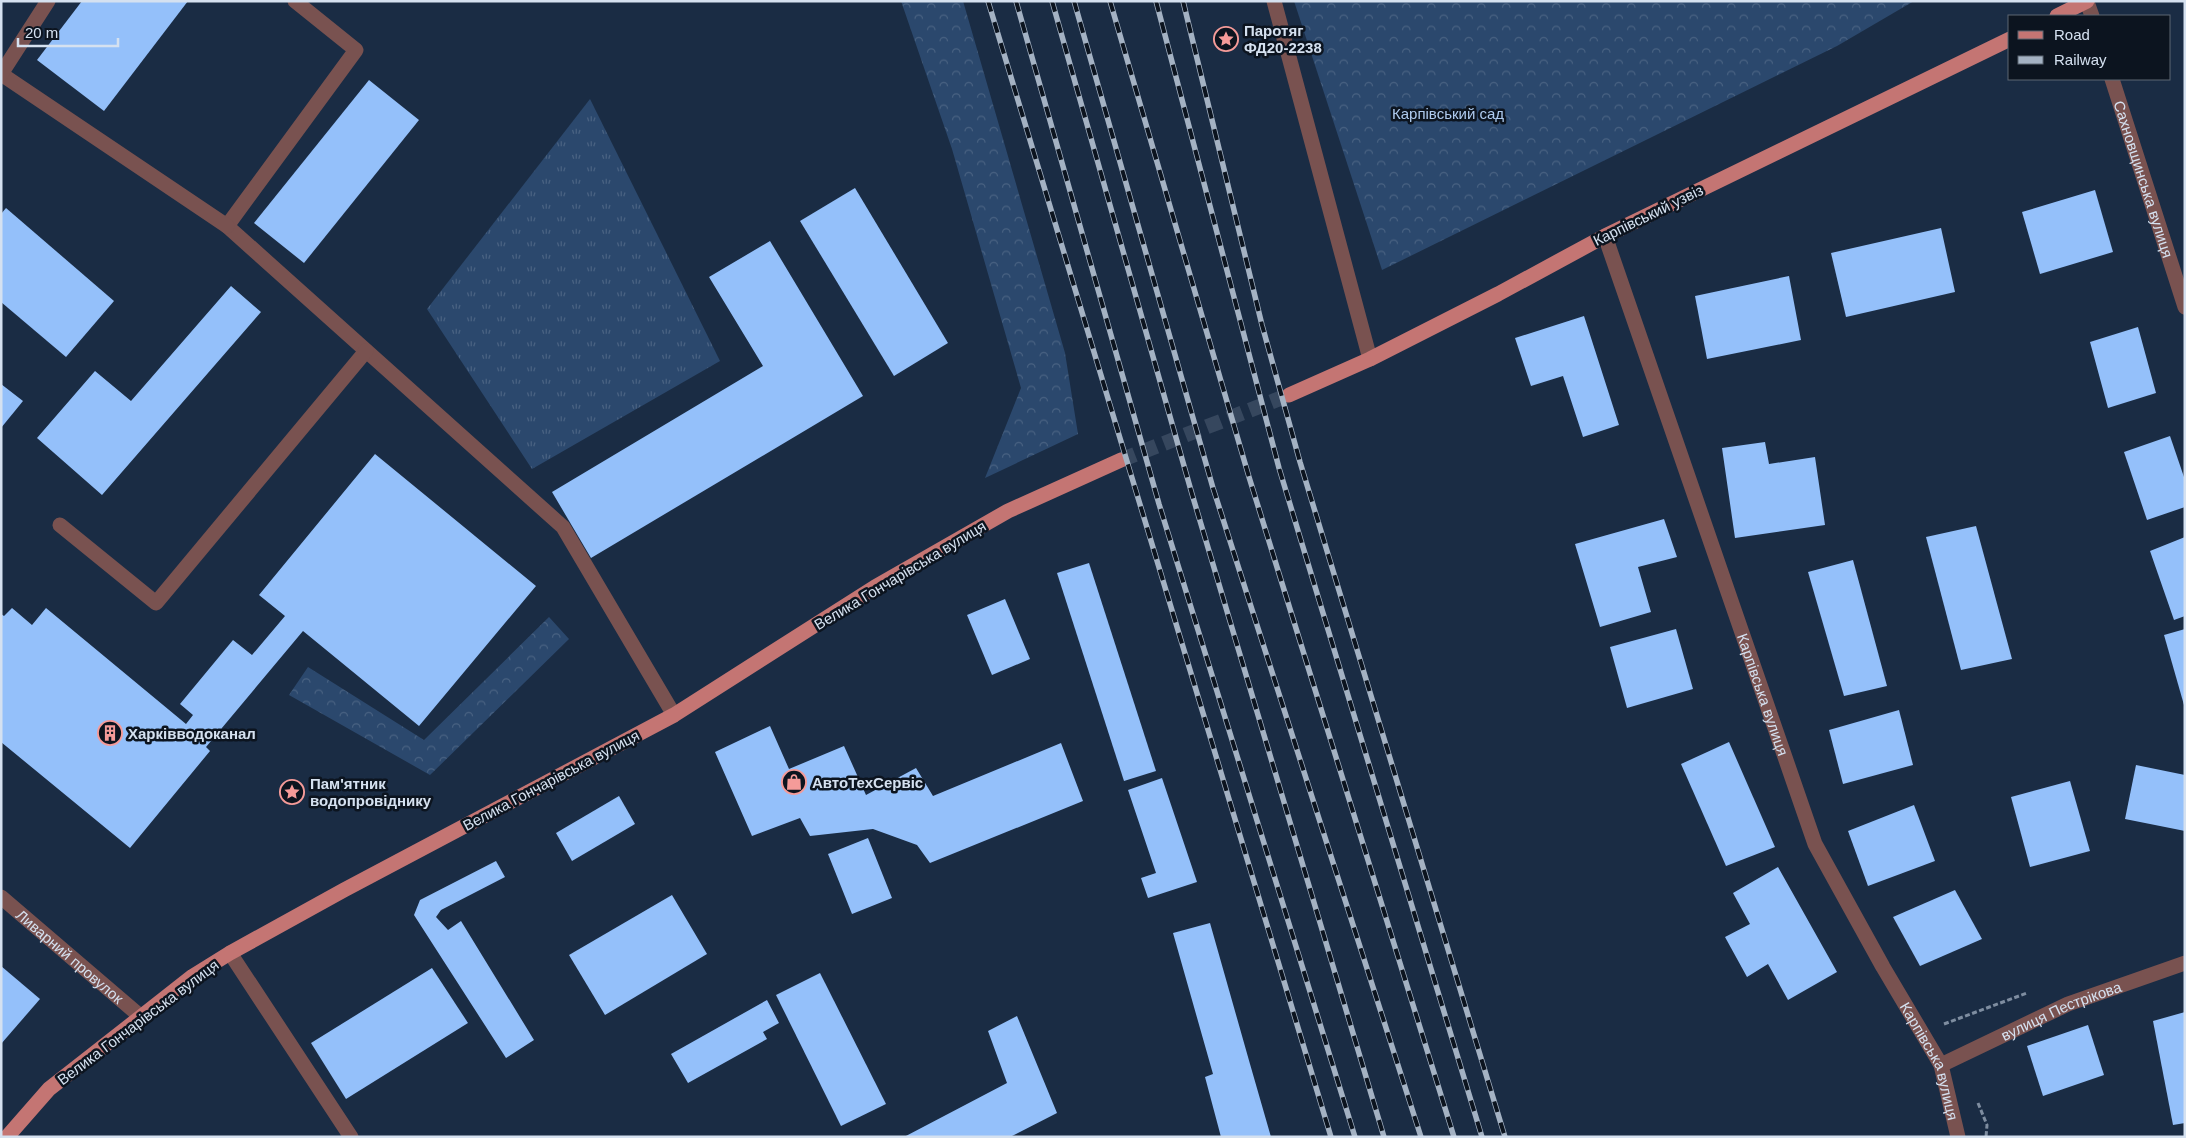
<svg xmlns="http://www.w3.org/2000/svg" width="2186" height="1138" font-family="Arial,sans-serif">
<style>
.grass{fill:url(#grass-tufts)}
.forest{fill:url(#forest-crowns)}
.building{fill:#94c0fa}
.lines{fill:none;stroke-linecap:round;stroke-linejoin:round}
.major-tunnel{stroke:#36475e;stroke-width:15;stroke-dasharray:15 8;stroke-linecap:butt}
.path{stroke:#7e8da0;stroke-width:3;stroke-dasharray:5 2.5;stroke-linecap:butt}
.minor{stroke:#795250;stroke-width:15}
.major{stroke:#c47573;stroke-width:15}
.rail-casing{stroke:#a4b2c3;stroke-width:5.5}
.rail{stroke:#0c141f;stroke-width:4;stroke-dasharray:11;stroke-linecap:butt}
.labels{text-anchor:middle;dominant-baseline:central;stroke-width:5;stroke-linejoin:round;paint-order:stroke}
.poi-label{font-size:15px;font-weight:bold;fill:#d5e1f0;stroke:#0c141f;text-anchor:start}
.park-label{font-size:15px;fill:#afcbef;stroke:#0c141f}
.street-label{font-size:15px;fill:#d5e1f0;stroke:#0c141f}
</style>
<defs>
<pattern id="grass-tufts" width="24" height="20" patternUnits="userSpaceOnUse" patternTransform="scale(1.25)"><rect width="24" height="20" fill="#2b486d"/><path d="M3 7l-1-3M5 7V3M7 7l1-3M15 17l-1-3M17 17v-4M19 17l1-3" fill="none" stroke="#496282"/></pattern>
<pattern id="forest-crowns" width="20" height="18" patternUnits="userSpaceOnUse" patternTransform="scale(1.25)"><rect width="20" height="18" fill="#2b486d"/><path d="M2 6a3 3 0 1 1 6 0M12 15a3 3 0 1 1 6 0" fill="none" stroke="#496282"/></pattern>
</defs>
<rect width="100%" height="100%" fill="#1a2c44"/>
<!-- grass -->
<path class="grass" d="M 590,99 L 720,361 L 532,469 L 427,309 Z"/>
<!-- forest -->
<g class="forest">
<path d="M 901,1 L 963,1 L 1065,353 L 1078,434 L 985,478 L 1021,388 L 952,149 Z"/>
<path d="M 1294,1 L 1914,1 L 1837,46 L 1382,270 Z"/>
<path d="M 549,617 L 569,639 L 430,775 L 289,695 L 308,667 L 424,740 Z"/>
</g>
<!-- building -->
<g class="building">
<path d="M 82,1 L 188,1 L 104,111 L 37,60 Z"/>
<path d="M 369,80 L 419,120 L 304,263 L 254,223 Z"/>
<path d="M 855,188 L 948,343 L 894,376 L 800,221 Z"/>
<path d="M 2095,190 L 2113,252 L 2040,274 L 2022,212 Z"/>
<path d="M 6,208 L 114,301 L 66,357 L 1,302 L 1,214 Z"/>
<path d="M 1941,228 L 1955,292 L 1846,317 L 1831,253 Z"/>
<path d="M 770,241 L 863,396 L 591,558 L 552,492 L 763,366 L 709,277 Z"/>
<path d="M 1789,276 L 1801,340 L 1707,359 L 1695,296 Z"/>
<path d="M 231,286 L 261,312 L 102,495 L 37,438 L 95,371 L 131,401 Z"/>
<path d="M 1584,316 L 1619,425 L 1583,437 L 1563,376 L 1531,386 L 1515,338 Z"/>
<path d="M 2138,327 L 2156,393 L 2108,408 L 2090,342 Z"/>
<path d="M 1,384 L 23,401 L 1,428 Z"/>
<path d="M 2170,436 L 2185,480 L 2185,507 L 2147,520 L 2124,452 Z"/>
<path d="M 1765,442 L 1769,464 L 1815,457 L 1825,525 L 1735,538 L 1722,448 Z"/>
<path d="M 375,454 L 536,586 L 419,726 L 303,631 L 206,747 L 210,751 L 130,848 L 1,742 L 1,614 L 4,616 L 12,608 L 32,625 L 46,608 L 186,724 L 193,715 L 180,704 L 233,640 L 252,655 L 285,616 L 259,595 Z"/>
<path d="M 1664,519 L 1677,557 L 1638,567 L 1651,612 L 1600,627 L 1575,544 Z"/>
<path d="M 1976,526 L 2012,659 L 1961,670 L 1926,537 Z"/>
<path d="M 2185,537 L 2185,616 L 2174,620 L 2150,551 Z"/>
<path d="M 1853,560 L 1887,686 L 1844,696 L 1808,572 Z"/>
<path d="M 1089,563 L 1156,771 L 1124,781 L 1057,573 Z"/>
<path d="M 1005,599 L 1030,659 L 992,675 L 967,615 Z"/>
<path d="M 1676,629 L 1693,689 L 1627,708 L 1610,647 Z"/>
<path d="M 2185,629 L 2185,705 L 2184,705 L 2164,635 Z"/>
<path d="M 1899,710 L 1913,765 L 1843,784 L 1829,730 Z"/>
<path d="M 770,726 L 789,769 L 844,746 L 866,795 L 916,768 L 933,796 L 1061,743 L 1083,801 L 930,863 L 917,845 L 873,829 L 810,836 L 800,818 L 752,836 L 715,752 Z"/>
<path d="M 1729,742 L 1775,847 L 1726,866 L 1681,764 Z"/>
<path d="M 2136,765 L 2185,775 L 2185,831 L 2125,819 Z"/>
<path d="M 1162,778 L 1197,882 L 1148,898 L 1141,878 L 1156,873 L 1128,790 Z"/>
<path d="M 2070,781 L 2090,851 L 2030,867 L 2011,797 Z"/>
<path d="M 619,796 L 635,824 L 572,861 L 556,833 Z"/>
<path d="M 1914,805 L 1935,861 L 1868,886 L 1848,831 Z"/>
<path d="M 868,838 L 892,898 L 852,914 L 828,854 Z"/>
<path d="M 496,861 L 505,877 L 441,910 L 436,917 L 448,930 L 461,921 L 534,1040 L 506,1058 L 414,915 L 420,900 Z"/>
<path d="M 1778,867 L 1837,972 L 1788,1000 L 1768,964 L 1747,977 L 1725,937 L 1750,924 L 1733,893 Z"/>
<path d="M 1955,890 L 1982,939 L 1920,966 L 1893,917 Z"/>
<path d="M 672,895 L 707,954 L 605,1015 L 569,955 Z"/>
<path d="M 1210,923 L 1250,1064 L 1271,1137 L 1221,1137 L 1205,1077 L 1213,1074 L 1173,933 Z"/>
<path d="M 1,966 L 40,999 L 1,1044 Z"/>
<path d="M 432,968 L 468,1023 L 346,1099 L 311,1043 Z"/>
<path d="M 820,973 L 886,1104 L 841,1126 L 776,995 Z"/>
<path d="M 767,1000 L 779,1023 L 763,1032 L 767,1039 L 688,1083 L 671,1054 Z"/>
<path d="M 2185,1012 L 2185,1123 L 2173,1125 L 2153,1021 Z"/>
<path d="M 1017,1016 L 1057,1113 L 1010,1137 L 904,1137 L 1007,1083 L 988,1031 Z"/>
<path d="M 2088,1025 L 2104,1075 L 2043,1096 L 2027,1046 Z"/>
</g>
<g class="lines">
<!-- major-tunnel -->
<path class="major-tunnel" d="M 1121,460 L 1289,395"/>
<!-- path -->
<g class="path">
<path d="M 1944,1024 L 2027,993"/>
<path d="M 1978,1103 L 1987,1125 L 1986,1137"/>
</g>
<!-- minor -->
<g class="minor">
<path d="M 295,1 L 356,50 L 227,226 L 563,527 L 674,715"/>
<path d="M 1274,1 L 1370,359"/>
<path d="M 2087,2 L 2092,16"/>
<path d="M 1,74 L 227,226"/>
<path d="M 1,74 L 48,1"/>
<path id="s1" d="M 2112,79 L 2185,307"/>
<path id="s2" d="M 1605,236 L 1815,844 L 1883,967 L 1941,1065 L 1958,1137"/>
<path d="M 60,525 L 156,603 L 366,351"/>
<path id="s3" d="M 1,897 L 140,1016"/>
<path d="M 230,953 L 351,1137"/>
<path id="s4" d="M 1941,1065 L 2068,1004 L 2185,963"/>
</g>
<!-- major -->
<g class="major">
<path d="M 2057,16 L 2087,1"/>
<path d="M 1289,395 L 1370,359 L 1498,294 L 1605,236 L 2010,39"/>
<path d="M 7,1137 L 49,1089 L 193,976 L 230,953 L 344,890 L 674,715 L 875,587 L 1008,511 L 1121,460"/>
</g>
<defs>
<g id="rail">
<path d="M 988,1 L 1331,1137"/>
<path d="M 1016,1 L 1159,504 L 1355,1137"/>
<path d="M 1052,1 L 1192,494 L 1384,1137"/>
<path d="M 1074,1 L 1213,488 L 1421,1137"/>
<path d="M 1110,1 L 1249,477 L 1454,1137"/>
<path d="M 1156,1 L 1279,468 L 1482,1137"/>
<path d="M 1183,1 L 1262,325 L 1300,462 L 1505,1137"/>
</g>
</defs>
<!-- rail casing -->
<use href="#rail" class="rail-casing"/>
<!-- rail -->
<use href="#rail" class="rail"/>
</g>
<!-- icons -->
<defs>
<symbol id="sight-ring" viewBox="-11 -11 22 22"><circle r="9.5" fill="#0c141f" stroke="#f59b99" stroke-width="1.5"/><path d="M0-6L1.8-2.2L6-1.7L2.9 1.2L3.7 5.4L0 3.3L-3.7 5.4L-2.9 1.2L-6-1.7L-1.8-2.2Z" fill="#f59b99"/></symbol>
<symbol id="building-ring" viewBox="-11 -11 22 22"><circle r="9.5" fill="#0c141f" stroke="#f59b99" stroke-width="1.5"/><path d="M-4-6H4V6H1V3H-1V6H-4ZM-2.5-4.3h1.7v1.8h-1.7ZM.8-4.3h1.7v1.8H.8ZM-2.5-1h1.7V.8h-1.7ZM.8-1h1.7V.8H.8Z" fill="#f59b99"/></symbol>
<symbol id="shop-ring" viewBox="-11 -11 22 22"><circle r="9.5" fill="#0c141f" stroke="#f59b99" stroke-width="1.5"/><path d="M-5-2.5h2.3a2.7 3.5 0 0 1 5.4 0H5L5.5 6h-11ZM-1.5-2.5h3a1.5 2.3 0 0 0-3 0Z" fill="#f59b99"/></symbol>
</defs>
<g fill-rule="evenodd">
<use href="#sight-ring" x="1212" y="25" width="28" height="28"/>
<use href="#building-ring" x="96" y="719" width="28" height="28"/>
<use href="#shop-ring" x="780" y="768" width="28" height="28"/>
<use href="#sight-ring" x="278" y="778" width="28" height="28"/>
</g>
<g class="labels">
<!-- poi labels -->
<g class="poi-label">
<text x="1244" y="30">Паротяг<tspan x="1244" dy="17">ФД20-2238</tspan></text>
<text x="128" y="733">Харківводоканал</text>
<text x="812" y="782">АвтоТехСервіс</text>
<text x="310" y="783">Пам'ятник<tspan x="310" dy="17">водопровіднику</tspan></text>
</g>
<!-- park labels -->
<g class="park-label">
<text x="1448" y="113">Карпівський сад</text>
</g>
<!-- street labels -->
<g class="street-label">
<text stroke="none"><textPath href="#s1" startOffset="105">Сахновщинська вулиця</textPath></text>
<text transform="translate(1648 215) rotate(-26)">Карпівський узвіз</text>
<text transform="translate(900 575) rotate(-31)">Велика Гончарівська вулиця</text>
<text stroke="none"><textPath href="#s2" startOffset="485">Карпівська вулиця</textPath></text>
<text transform="translate(551 780) rotate(-28)">Велика Гончарівська вулиця</text>
<text stroke="none"><textPath href="#s3" startOffset="91">Ливарний провулок</textPath></text>
<text stroke="none"><textPath href="#s4" startOffset="132">вулиця Пестрікова</textPath></text>
<text transform="translate(138 1022) rotate(-37)">Велика Гончарівська вулиця</text>
<text stroke="none"><textPath href="#s2" startOffset="890">Карпівська вулиця</textPath></text>
</g>
</g>
<!-- border -->
<rect width="2186" height="1138" fill="none" stroke="#d5e1f0" stroke-width="5"/>
<!-- legend -->
<rect x="2008" y="15" width="162" height="65" fill="#0c141f" stroke="#5c6673"/>
<rect x="2018" y="31" width="25" height="8" fill="#c47573" stroke="#5c6673"/>
<text x="2054" y="40" font-size="15" fill="#d5e1f0">Road</text>
<rect x="2018" y="56" width="25" height="8" fill="#a4b2c3" stroke="#5c6673"/>
<text x="2054" y="65" font-size="15" fill="#d5e1f0">Railway</text>
<!-- scale -->
<path d="M18 38v8h100v-8" fill="none" stroke="#d5e1f0" stroke-width="2.5"/>
<text x="25" y="38" font-size="15" fill="#d5e1f0" stroke="#0c141f" stroke-width="4" paint-order="stroke">20 m</text>
</svg>
